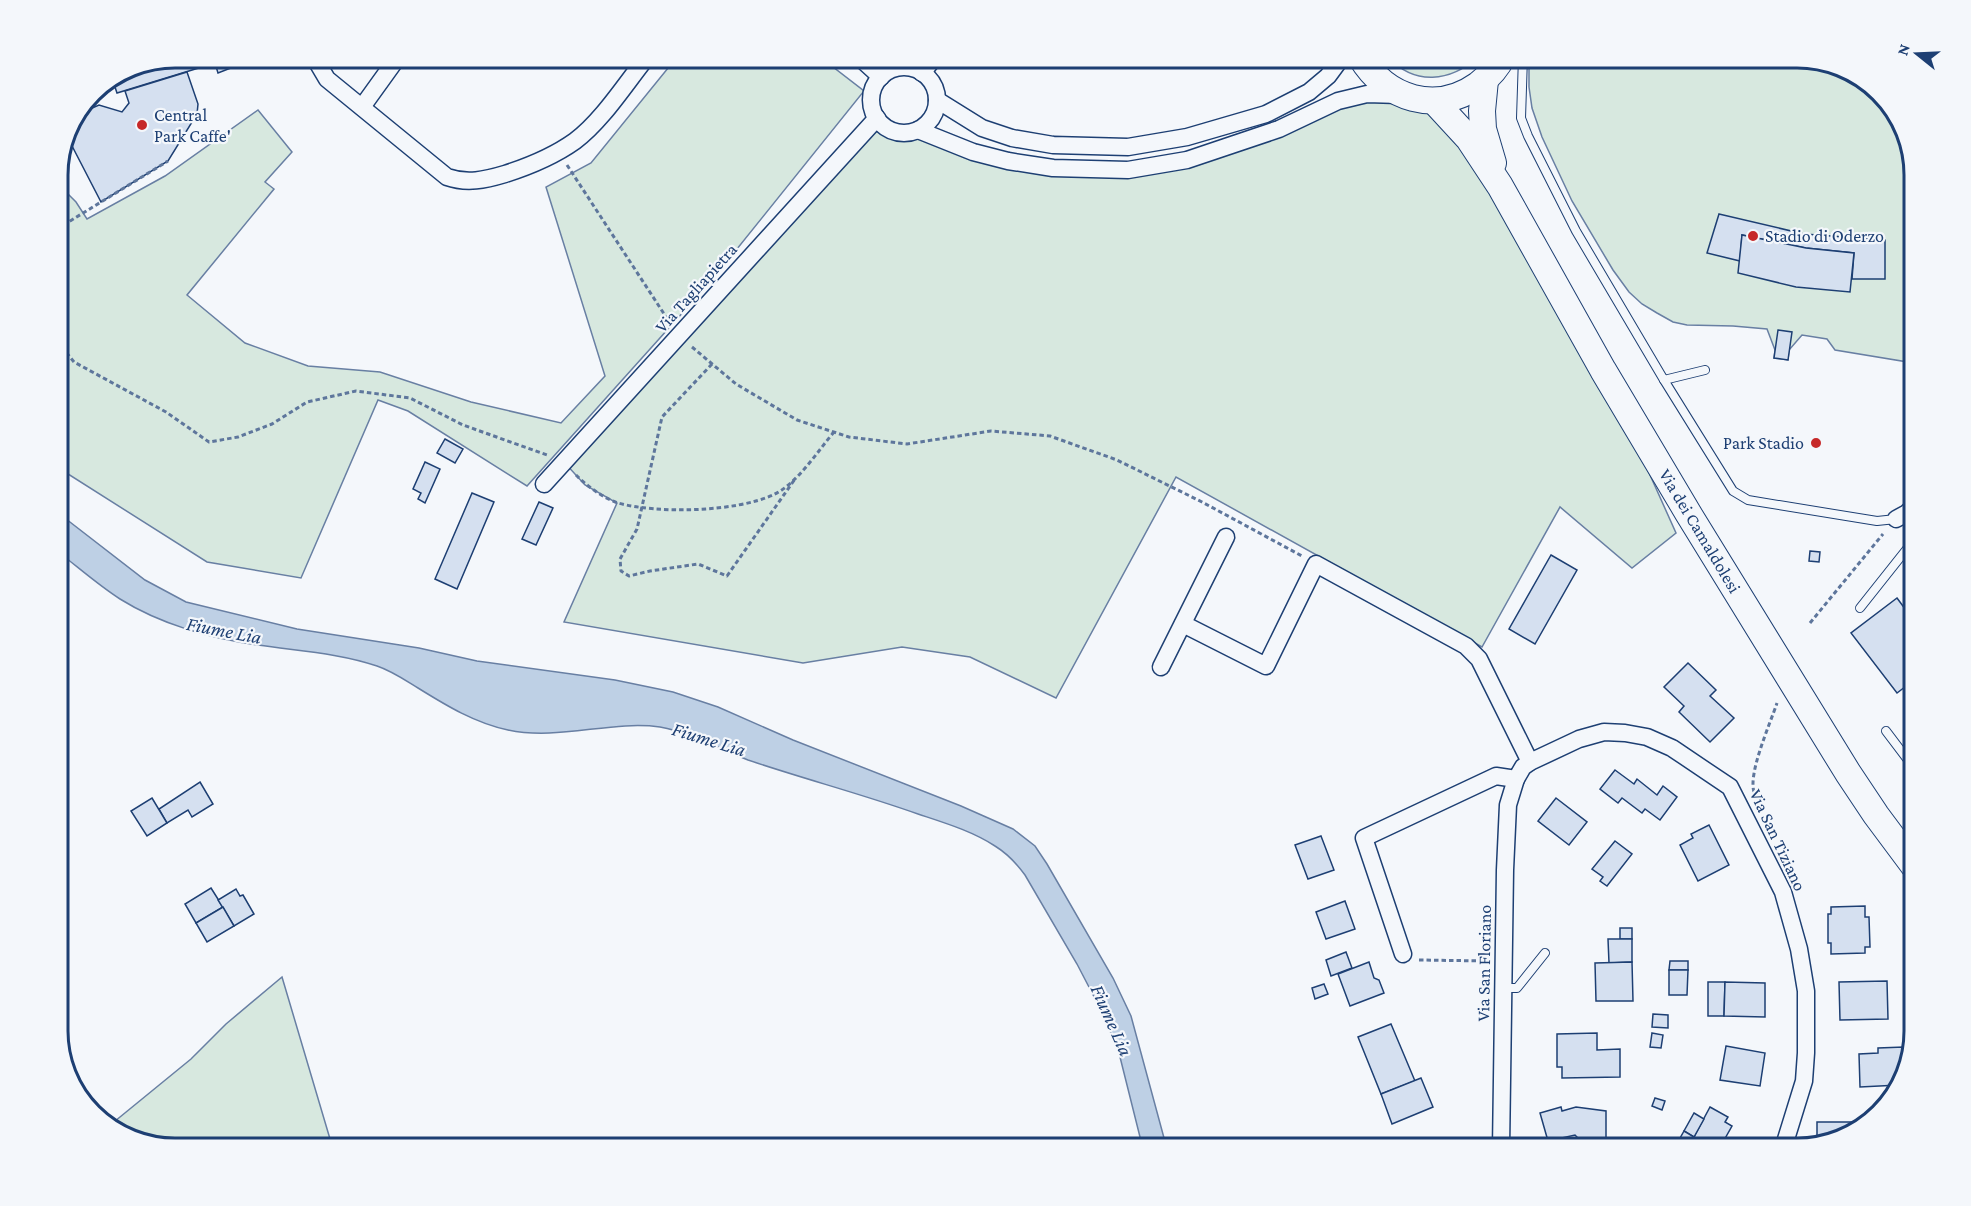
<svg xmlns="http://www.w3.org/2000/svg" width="1971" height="1206" font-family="'Crimson Pro',serif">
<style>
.green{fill:#d7e8df;stroke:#687fa3;stroke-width:1.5}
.water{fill:#bed0e5;stroke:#687fa3;stroke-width:1.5}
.building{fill:#d5e0f0;stroke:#1d3f73;stroke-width:1.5}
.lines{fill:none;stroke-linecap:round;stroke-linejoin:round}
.service-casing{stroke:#1d3f73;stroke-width:10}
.minor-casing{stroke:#1d3f73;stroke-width:19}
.primary-casing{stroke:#1d3f73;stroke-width:28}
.path{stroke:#5e769c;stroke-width:3;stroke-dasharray:4.5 3;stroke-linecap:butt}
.service{stroke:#f4f7fb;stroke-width:8}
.minor{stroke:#f4f7fb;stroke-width:16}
.primary{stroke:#f4f7fb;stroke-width:26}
.poi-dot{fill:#c62828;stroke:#f4f7fb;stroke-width:2}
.labels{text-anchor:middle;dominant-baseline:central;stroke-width:4.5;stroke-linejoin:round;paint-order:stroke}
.poi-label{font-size:18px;fill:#1d3f73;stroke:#f4f7fb;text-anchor:start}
.street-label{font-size:18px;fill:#1d3f73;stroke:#f4f7fb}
.water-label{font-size:20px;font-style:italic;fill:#1d3f73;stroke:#f4f7fb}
.rim{fill:none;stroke:#1d3f73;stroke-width:3}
</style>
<rect width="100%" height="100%" fill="#f4f7fb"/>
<!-- green -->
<g class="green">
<path d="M 677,57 L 820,57 L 864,91 L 712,280 L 527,486 L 408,411 L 378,400 L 301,578 L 207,562 L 57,467 L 57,183 L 76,202 L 87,219 L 165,176 L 258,110 L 292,152 L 265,182 L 274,189 L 187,295 L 245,343 L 308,366 L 380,372 L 471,402 L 561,423 L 605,376 L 546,187 L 591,163 Z"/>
<path d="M 1388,57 L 1478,57 C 1450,82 1415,86 1388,57 Z"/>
<path d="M 1529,57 L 1796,57 L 1855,73 L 1898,116 L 1914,167 L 1914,363 L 1835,350 L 1827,339 L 1802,335 L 1789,350 L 1788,360 L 1774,358 L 1775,350 L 1767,329 L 1733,326 L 1687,325 L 1673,322 L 1657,313 L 1642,304 L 1629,292 L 1613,270 L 1572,201 L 1542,137 L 1532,108 L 1529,87 Z"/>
<path d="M 1338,101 L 1434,101 L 1603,370 L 1676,533 L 1632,568 L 1560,507 L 1482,647 L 1176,477 L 1056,698 L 970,657 L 902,647 L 803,663 L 564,622 L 617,503 L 585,485 L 564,462 L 880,123 C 892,133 903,135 918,130 L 1053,168 L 1187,160 Z"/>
<path d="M 282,977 L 333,1149 L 175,1149 L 116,1133 L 109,1126 L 191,1059 L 226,1024 Z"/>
</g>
<!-- water -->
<path class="water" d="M 57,512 L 145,580 L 186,602 L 297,629 L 419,648 L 477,661 L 615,680 L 673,692 L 718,707 L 793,740 L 961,806 L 1013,829 L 1035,846 L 1047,864 L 1113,978 L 1131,1016 L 1167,1149 L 1143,1149 L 1119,1053 L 1104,1016 L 1077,964 L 1025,875 C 1017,864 1008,854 995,846 C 972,831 945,823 918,814 C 862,794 804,779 748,760 C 720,749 690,732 660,727 C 611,720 559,741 508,730 C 475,723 447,706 418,688 C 405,680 392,671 377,666 C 339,653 298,651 258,645 C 212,639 160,624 120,599 C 98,585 78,567 57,551 Z"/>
<!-- building -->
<g class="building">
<path d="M 175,57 L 239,57 L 241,64 L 218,73 L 215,63 L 117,93 L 112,78 L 130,66 Z"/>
<path d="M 187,72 L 198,104 L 197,114 L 168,161 L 101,202 L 70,142 L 67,132 L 69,123 L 81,106 L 83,112 L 99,105 L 122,112 L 129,103 L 125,91 Z"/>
<path d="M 1719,214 L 1804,234 L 1885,240 L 1885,279 L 1852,279 L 1854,253 L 1806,248 L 1742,235 L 1740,261 L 1707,253 Z"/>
<path d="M 1742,235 L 1806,248 L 1854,253 L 1850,292 L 1796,287 L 1738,273 Z"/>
<path d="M 1778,330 L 1792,332 L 1788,360 L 1774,358 Z"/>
<path d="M 445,439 L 463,449 L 455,463 L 437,453 Z"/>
<path d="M 425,462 L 440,469 L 425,503 L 418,499 L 421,493 L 413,489 Z"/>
<path d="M 472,493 L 494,502 L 457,589 L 435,579 Z"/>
<path d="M 539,502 L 553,508 L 536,545 L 522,539 Z"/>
<path d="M 1810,551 L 1820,552 L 1819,562 L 1809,561 Z"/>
<path d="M 1551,555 L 1577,570 L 1535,644 L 1509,629 Z"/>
<path d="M 1897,598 L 1914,621 L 1914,680 L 1897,693 L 1851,633 Z"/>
<path d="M 1688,663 L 1716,690 L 1710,696 L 1734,718 L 1710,742 L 1679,712 L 1684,706 L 1664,687 Z"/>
<path d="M 1615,770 L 1634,784 L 1637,779 L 1657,795 L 1663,786 L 1677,797 L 1660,820 L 1645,809 L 1642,813 L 1622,798 L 1618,803 L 1600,789 Z"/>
<path d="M 200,782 L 213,804 L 192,817 L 188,810 L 167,823 L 159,809 Z"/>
<path d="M 152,798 L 167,823 L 147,836 L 131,811 Z"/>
<path d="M 1556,798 L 1587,822 L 1569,845 L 1538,821 Z"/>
<path d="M 1709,825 L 1729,865 L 1698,881 L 1680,845 L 1693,838 L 1691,834 Z"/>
<path d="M 1321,836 L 1334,870 L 1308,879 L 1295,845 Z"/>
<path d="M 1615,841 L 1632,854 L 1607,886 L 1600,881 L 1603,877 L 1592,869 Z"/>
<path d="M 211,888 L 223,907 L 196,923 L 185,904 Z"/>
<path d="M 236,889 L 240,896 L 243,895 L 254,914 L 234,926 L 218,900 Z"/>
<path d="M 1345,901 L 1355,929 L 1326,939 L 1316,912 Z"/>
<path d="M 1865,906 L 1865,917 L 1869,917 L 1870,947 L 1865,947 L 1865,953 L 1831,954 L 1831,943 L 1828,943 L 1828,914 L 1831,914 L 1831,907 Z"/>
<path d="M 223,907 L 234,926 L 207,942 L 196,923 Z"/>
<rect x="1620" y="928" width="12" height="11"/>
<path d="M 1608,939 L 1632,939 L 1632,962 L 1609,963 Z"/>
<path d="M 1346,952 L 1352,968 L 1331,976 L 1326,960 Z"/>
<path d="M 1670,961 L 1688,961 L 1688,970 L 1669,970 Z"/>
<path d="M 1369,962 L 1374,978 L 1379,980 L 1384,993 L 1350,1006 L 1338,974 Z"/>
<path d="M 1632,962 L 1633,1001 L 1596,1001 L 1595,963 Z"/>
<path d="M 1669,970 L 1688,970 L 1687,995 L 1669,995 Z"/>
<path d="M 1887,981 L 1888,1019 L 1840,1020 L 1839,982 Z"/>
<path d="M 1708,982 L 1725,982 L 1724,1016 L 1708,1016 Z"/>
<path d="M 1725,982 L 1765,983 L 1765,1017 L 1724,1016 Z"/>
<path d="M 1324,984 L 1328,994 L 1315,999 L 1312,988 Z"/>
<path d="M 1653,1014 L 1668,1015 L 1668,1028 L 1652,1027 Z"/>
<path d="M 1391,1024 L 1415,1081 L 1381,1094 L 1358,1037 Z"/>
<path d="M 1597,1033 L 1597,1050 L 1620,1049 L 1620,1077 L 1562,1078 L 1562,1067 L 1557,1067 L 1557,1034 Z"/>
<path d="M 1652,1033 L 1663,1035 L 1661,1048 L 1650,1047 Z"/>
<path d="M 1726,1046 L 1765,1053 L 1760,1086 L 1720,1080 Z"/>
<path d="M 1904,1047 L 1905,1064 L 1899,1085 L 1860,1087 L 1859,1054 L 1878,1053 L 1878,1048 Z"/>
<path d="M 1421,1078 L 1433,1107 L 1392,1124 L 1381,1094 Z"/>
<path d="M 1655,1098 L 1665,1101 L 1662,1110 L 1652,1106 Z"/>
<path d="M 1561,1107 L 1562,1111 L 1576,1107 L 1606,1111 L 1606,1142 L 1582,1142 L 1575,1135 L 1548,1141 L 1540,1113 Z"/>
<path d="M 1710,1107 L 1728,1117 L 1725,1122 L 1732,1126 L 1719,1149 L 1694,1137 Z"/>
<path d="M 1694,1113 L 1704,1119 L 1694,1137 L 1684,1131 Z"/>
<path d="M 1817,1122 L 1852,1122 L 1852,1134 L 1817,1144 Z"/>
<path d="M 1684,1131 L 1694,1137 L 1690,1145 L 1679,1140 Z"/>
</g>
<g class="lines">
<defs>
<g id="service">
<path d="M 1523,57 L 1521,118 L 1528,136 L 1576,231 L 1664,380 L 1705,370"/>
<path d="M 1664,380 L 1733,491 L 1748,500 L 1877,521 L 1896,519"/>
<path d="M 1860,608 L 1914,540"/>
<path d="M 1886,731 L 1914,768"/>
<path d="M 1503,988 L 1517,988 L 1545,953"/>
</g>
<g id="minor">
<path d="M 314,57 L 327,79 L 447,177 C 467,184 485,180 505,174 C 530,166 554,156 575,141 C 602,121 626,83 647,57"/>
<path d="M 859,57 L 881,77"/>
<circle cx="904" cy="100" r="33"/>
<path d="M 922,73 L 935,57"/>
<path d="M 937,100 L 982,128 L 1012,138 L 1053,145 L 1128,147 L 1187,137 L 1266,114 L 1309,92 L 1328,76 L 1342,57"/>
<path d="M 362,107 L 398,57"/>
<path d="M 918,130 L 973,152 L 1008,161 L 1053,168 L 1128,170 L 1187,160 L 1279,129 L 1338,101 L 1367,94 L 1399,95"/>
<path d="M 544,484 L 877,118"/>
<path d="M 1896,519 L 1907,513 L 1914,506"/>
<path d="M 1183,624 L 1266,666 L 1316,564 L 1466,646 L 1479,659 L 1530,762"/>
<path d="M 1161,667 L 1226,537"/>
<path d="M 1403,954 L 1364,838 L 1496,776 L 1516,779 L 1523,767 L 1530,762 L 1579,739 L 1604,732 L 1625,733 L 1647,737 L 1672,748 L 1730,787 L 1783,892 L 1799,949 L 1806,991 L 1806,1053 L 1804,1081 L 1783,1149"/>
<path d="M 1501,1149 L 1505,870 L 1508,805 L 1516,779"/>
</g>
<g id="primary">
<path d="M 1361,57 C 1386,99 1436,115 1478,85 C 1487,78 1497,68 1502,57"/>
<path d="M 1485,80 L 1482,111 L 1483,129 L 1493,163"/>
<path d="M 1434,101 L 1469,139 L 1500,186 L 1603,370 L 1688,513 L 1848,773 L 1876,815 L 1914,866"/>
</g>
</defs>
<!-- service casing -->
<use href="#service" class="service-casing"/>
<!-- minor casing -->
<use href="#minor" class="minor-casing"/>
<!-- primary casing -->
<use href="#primary" class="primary-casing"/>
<!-- path -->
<g class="path">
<path d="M 567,165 L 670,323"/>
<path d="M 57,229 L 168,161"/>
<path d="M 57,341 L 74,362 L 166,412 L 209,442 L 238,437 L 272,424 L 307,402 L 356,391 L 410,398 L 463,425 L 547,455"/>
<path d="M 692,347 L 736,384 L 797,420 L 849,437 L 907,444 L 991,431 L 1050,436 L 1117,460 L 1202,502 L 1302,556"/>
<path d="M 712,364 L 662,417 L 637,529 L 620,559 L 621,571 L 629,576 L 650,571 L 698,564 L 727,576 L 795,479"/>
<path d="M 576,475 C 587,486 603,498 618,503 C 658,514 735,512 773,495 C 797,484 817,452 834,432"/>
<path d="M 1906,572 L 1914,582"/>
<path d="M 1810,623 L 1883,534"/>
<path d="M 1754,792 C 1748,773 1770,724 1777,703"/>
<path d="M 1419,960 L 1487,961"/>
</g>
<!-- service -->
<use href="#service" class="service"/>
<!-- minor -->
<use href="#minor" class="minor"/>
<!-- primary -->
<use href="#primary" class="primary"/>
</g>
<!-- markers -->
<g class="poi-dot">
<circle cx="142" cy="125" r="6"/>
<circle cx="1753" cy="236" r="6"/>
<circle cx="1816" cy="443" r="6"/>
</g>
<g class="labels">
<!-- poi labels -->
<g class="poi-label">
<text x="154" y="115">Central<tspan x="154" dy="21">Park Caffe'</tspan></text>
<text x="1765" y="236">Stadio di Oderzo</text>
<text x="1804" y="443" text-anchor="end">Park Stadio</text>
</g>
<!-- street labels -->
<g class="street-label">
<text transform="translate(696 288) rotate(-48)">Via Tagliapietra</text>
<text transform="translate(1700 531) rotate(59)">Via dei Camaldolesi</text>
<text transform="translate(1778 840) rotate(65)">Via San Tiziano</text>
<text transform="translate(1484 963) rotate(-89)">Via San Floriano</text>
</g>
<!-- water labels -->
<g class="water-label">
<text transform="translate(224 630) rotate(11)">Fiume Lia</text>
<text transform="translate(709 739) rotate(17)">Fiume Lia</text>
<text transform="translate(1112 1020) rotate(66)">Fiume Lia</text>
</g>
</g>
<!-- crop -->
<path d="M0 0H1971V1206H0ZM175 68H1797A107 107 0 0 1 1904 175V1031A107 107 0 0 1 1797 1138H175A107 107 0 0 1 68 1031V175A107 107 0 0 1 175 68Z" fill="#f4f7fb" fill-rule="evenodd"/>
<path class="rim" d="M175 68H1797A107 107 0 0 1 1904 175V1031A107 107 0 0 1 1797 1138H175A107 107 0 0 1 68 1031V175A107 107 0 0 1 175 68Z"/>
<!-- north arrow -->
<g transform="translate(1917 54) rotate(288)" stroke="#f4f7fb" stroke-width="4.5" paint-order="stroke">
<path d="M0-4.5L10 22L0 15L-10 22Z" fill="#1d3f73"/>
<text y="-9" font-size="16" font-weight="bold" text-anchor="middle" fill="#1d3f73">N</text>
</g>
</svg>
